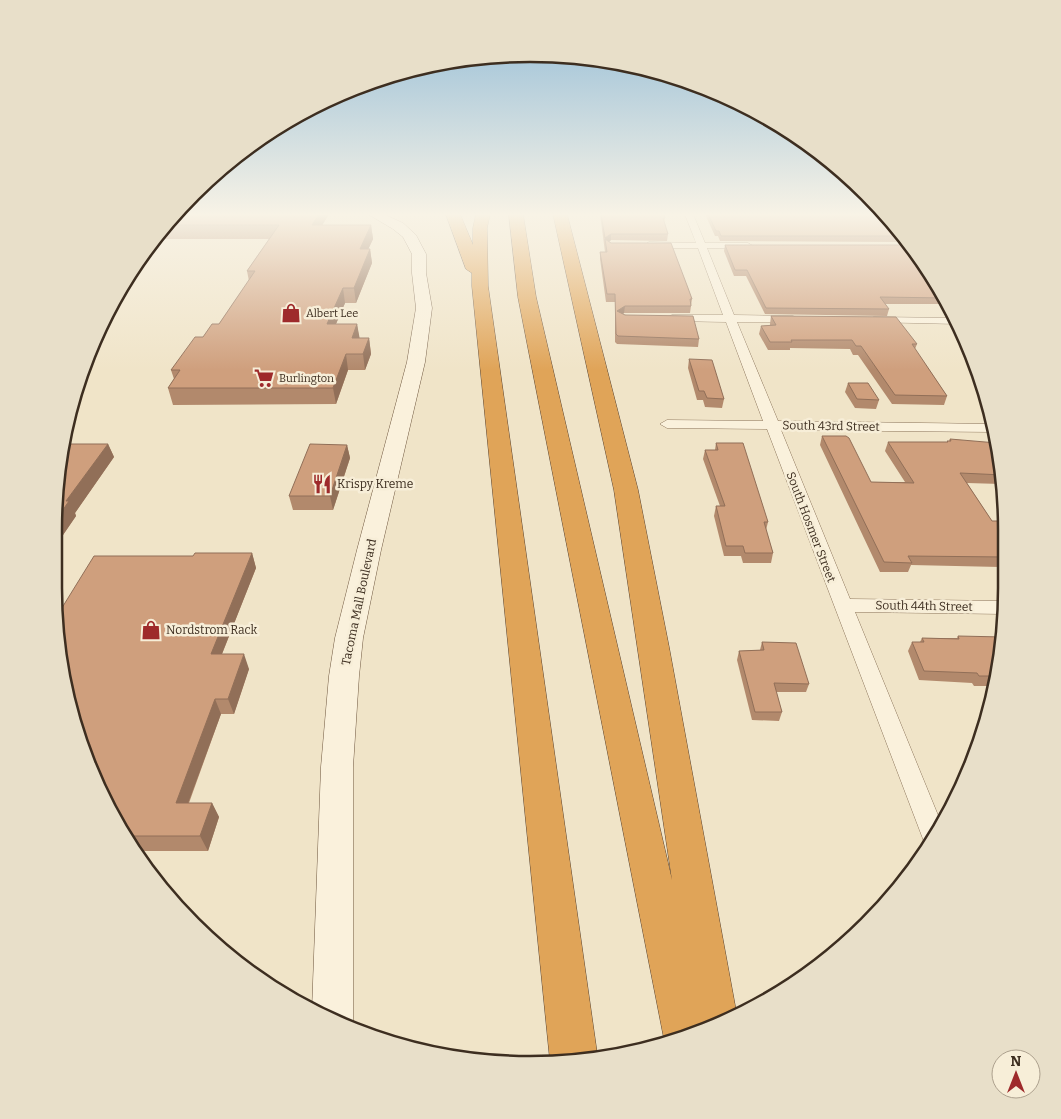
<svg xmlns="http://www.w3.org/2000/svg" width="1061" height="1119" font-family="Bitter,serif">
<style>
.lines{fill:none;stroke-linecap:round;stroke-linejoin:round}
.street-casing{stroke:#8d765c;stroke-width:1}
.secondary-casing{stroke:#6f573f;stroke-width:1}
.highway-casing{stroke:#5b4430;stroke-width:1}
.street{fill:#faf1dc;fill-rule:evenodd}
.secondary{fill:#faf1dc;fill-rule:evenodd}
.highway{fill:#e0a458;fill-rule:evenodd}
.wall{fill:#b2896c}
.shaded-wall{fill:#916f58}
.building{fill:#cf9f7d;stroke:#916f58}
.labels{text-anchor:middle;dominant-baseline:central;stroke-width:5;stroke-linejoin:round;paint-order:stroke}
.far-poi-label{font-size:11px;fill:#3d2e20;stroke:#f7eed8;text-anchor:start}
.street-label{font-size:12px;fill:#3d2e20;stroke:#f7eed8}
.poi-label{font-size:12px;fill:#3d2e20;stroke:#f7eed8;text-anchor:start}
.rim{fill:none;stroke:#3d2e20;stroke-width:2.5}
</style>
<rect width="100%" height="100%" fill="#f0e4c8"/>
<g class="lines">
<defs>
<g id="street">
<path d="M 685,214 L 693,214 L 705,243 L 748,243 L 753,246 L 748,249 L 707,248 L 734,315 L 793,316 L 799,319 L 793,322 L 737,322 L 778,421 L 993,424 L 994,432 L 781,430 L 850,599 L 1006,601 L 1005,614 L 855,612 L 942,825 L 930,848 L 926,847 L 923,839 L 767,429 L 667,428 L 660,424 L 667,420 L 763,421 L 726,322 L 672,321 L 666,318 L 672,315 L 723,315 L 698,248 L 649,248 L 644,245 L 649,242 L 696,243 Z"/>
<path d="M 874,317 L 955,318 L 958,324 L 870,322 L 868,320 Z"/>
</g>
<path id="secondary" d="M 368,214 L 383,214 L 403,223 L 416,235 L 426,254 L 426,273 L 432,308 L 425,362 L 381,550 L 363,638 L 359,676 L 353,767 L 353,1020 L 350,1027 L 312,1010 L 321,767 L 329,676 L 335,638 L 357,550 L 407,362 L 416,308 L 412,273 L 412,254 L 403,237 L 393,229 Z"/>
<g id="highway">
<path d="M 446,214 L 460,214 L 473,245 L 473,228 L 476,214 L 490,214 L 487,228 L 488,286 L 598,1060 L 592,1061 L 550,1061 L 472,286 L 472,273 L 466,269 Z"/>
<path d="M 509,214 L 523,214 L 536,297 L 672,880 L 614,490 L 553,214 L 567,214 L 638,490 L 669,647 L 737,1016 L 684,1040 L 665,1044 L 518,297 Z"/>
</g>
</defs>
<!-- street casing -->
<use href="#street" class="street-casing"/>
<!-- secondary casing -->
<use href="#secondary" class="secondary-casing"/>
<!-- highway casing -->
<use href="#highway" class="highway-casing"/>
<!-- street -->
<use href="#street" class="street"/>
<!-- secondary -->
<use href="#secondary" class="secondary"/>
<!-- highway -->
<use href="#highway" class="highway"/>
</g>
<!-- wall -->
<g class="wall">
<path d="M 177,214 L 329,214 L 322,225 L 371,225 L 373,239 L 368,249 L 370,249 L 372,263 L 356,303 L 345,303 L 336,324 L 357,324 L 359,338 L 369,338 L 371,354 L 365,370 L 348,370 L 336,404 L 173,405 L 168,388 L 174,379 L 171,370 L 203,337 L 219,324 L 249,281 L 247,271 L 269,239 L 154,239 Z"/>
<path d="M 600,214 L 664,214 L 665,218 L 664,222 L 668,234 L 667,241 L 611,240 L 609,242 L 692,299 L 690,313 L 624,313 L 623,314 L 699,339 L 698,347 L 617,344 L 615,342 L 615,302 L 606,302 L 600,259 L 600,252 L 605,252 Z"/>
<path d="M 705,214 L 886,214 L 889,216 L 908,242 L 720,241 L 718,236 L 715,236 Z"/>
<path d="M 725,245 L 944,292 L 949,304 L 884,304 L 889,309 L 887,316 L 765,314 L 746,276 L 734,276 L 724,251 Z"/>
<path d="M 771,316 L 917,344 L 915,349 L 947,396 L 944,405 L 892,404 L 858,355 L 853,355 L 850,349 L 790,348 L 790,350 L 768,350 L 759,334 L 761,326 L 770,325 L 770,324 Z"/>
<path d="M 689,359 L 724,399 L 722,408 L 705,407 L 703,400 L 697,400 L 688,368 Z"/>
<path d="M 979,380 L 983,380 L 989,405 L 975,389 Z"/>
<path d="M 848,383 L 879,400 L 876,409 L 855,408 L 845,392 Z"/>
<path d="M 66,430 L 70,439 L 67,444 L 108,444 L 114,457 L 75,513 L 76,516 L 63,535 L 56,535 L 55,499 Z"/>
<path d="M 822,436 L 871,482 L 905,482 L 885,451 L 888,442 L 947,442 L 947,441 L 949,441 L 950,439 L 1003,469 L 1004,478 L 1001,484 L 967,483 L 992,521 L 1005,521 L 1006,560 L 1003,560 L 1000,567 L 911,565 L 908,572 L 880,572 L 820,445 Z"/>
<path d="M 716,443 L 768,522 L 766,530 L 773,553 L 771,563 L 743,563 L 741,556 L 724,556 L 714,516 L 716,506 L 720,506 L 703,459 L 705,450 L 715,450 Z"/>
<path d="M 347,445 L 350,458 L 333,510 L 293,510 L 289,496 Z"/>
<path d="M 252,553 L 256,568 L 222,654 L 249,669 L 234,714 L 221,714 L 189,803 L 212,803 L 219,817 L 208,851 L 136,851 L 90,771 L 193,556 Z"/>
<path d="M 958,636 L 998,681 L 993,698 L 987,686 L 974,686 L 972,683 L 919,680 L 908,651 L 912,642 L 920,642 L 922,638 L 957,638 Z"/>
<path d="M 762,642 L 809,684 L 806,692 L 776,692 L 782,712 L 779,721 L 752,720 L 737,660 L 739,651 L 760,650 Z"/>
<path d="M 975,759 L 971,771 L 969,768 Z"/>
</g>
<!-- shaded-wall -->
<g class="shaded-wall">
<path d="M 319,214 L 329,214 L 314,239 L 312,225 Z"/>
<path d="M 371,225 L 373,239 L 362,263 L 360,249 Z"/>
<path d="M 611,234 L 611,240 L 606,244 L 605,239 L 604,244 L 605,238 Z"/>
<path d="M 370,249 L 372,263 L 356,303 L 354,288 Z"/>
<path d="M 343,288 L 345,303 L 329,340 L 327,324 Z"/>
<path d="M 625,306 L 624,313 L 616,319 L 617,311 Z"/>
<path d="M 357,324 L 360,340 L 352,338 Z"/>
<path d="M 369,338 L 371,354 L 365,370 L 363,354 Z"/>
<path d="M 346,354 L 348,370 L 336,404 L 333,388 Z"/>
<path d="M 66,430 L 70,439 L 63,449 Z"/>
<path d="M 108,444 L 114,457 L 75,513 L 76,516 L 63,535 L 56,520 L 66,501 Z"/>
<path d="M 347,445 L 350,458 L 333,510 L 330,496 Z"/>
<path d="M 252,553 L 256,568 L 216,669 L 211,654 Z"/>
<path d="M 244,654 L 249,669 L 234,714 L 228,699 Z"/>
<path d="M 215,699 L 221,714 L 183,817 L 176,803 Z"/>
<path d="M 212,803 L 219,817 L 208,851 L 200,836 Z"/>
</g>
<!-- building -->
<g class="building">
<path d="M 177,214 L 319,214 L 312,225 L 371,225 L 360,249 L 370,249 L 354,288 L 343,288 L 327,324 L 357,324 L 352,338 L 369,338 L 363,354 L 346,354 L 333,388 L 168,388 L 180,370 L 171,370 L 195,337 L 203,337 L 212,324 L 219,324 L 255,271 L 247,271 L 279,225 L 166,225 Z"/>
<path d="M 601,214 L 664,214 L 665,218 L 663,218 L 668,234 L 611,234 L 605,238 Z"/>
<path d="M 708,214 L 886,214 L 889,216 L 904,236 L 721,236 L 719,231 L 716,231 Z"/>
<path d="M 605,239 L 611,243 L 671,243 L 688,288 L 692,299 L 690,299 L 691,306 L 625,306 L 617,311 L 625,315 L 693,316 L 699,339 L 618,336 L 616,334 L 615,294 L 607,294 L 600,252 L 607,252 Z"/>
<path d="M 725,245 L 910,245 L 944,292 L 946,298 L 880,297 L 889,309 L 766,308 L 747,270 L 735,270 Z"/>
<path d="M 771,316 L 896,317 L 917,344 L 912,344 L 947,396 L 895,395 L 861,346 L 856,346 L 852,340 L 791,340 L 792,342 L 770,342 L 761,326 L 776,325 Z"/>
<path d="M 689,359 L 712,360 L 724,399 L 707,398 L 704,391 L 699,391 Z"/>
<path d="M 979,380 L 983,380 L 984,387 Z"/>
<path d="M 848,383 L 868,383 L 879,400 L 857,399 Z"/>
<path d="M 822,436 L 846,436 L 849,438 L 871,482 L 914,483 L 888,442 L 948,442 L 947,441 L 951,441 L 950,439 L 997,443 L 1003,469 L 1001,469 L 1003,473 L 1003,475 L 960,473 L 992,521 L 1005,521 L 1006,550 L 1000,550 L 1005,557 L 908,556 L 912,563 L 884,562 Z"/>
<path d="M 716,443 L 743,443 L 768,522 L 764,522 L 773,553 L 745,553 L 743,546 L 726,546 L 716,506 L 725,506 L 705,450 L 718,450 Z"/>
<path d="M 64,444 L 108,444 L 66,501 L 69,501 L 56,520 L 55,499 Z"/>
<path d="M 310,444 L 347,445 L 330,496 L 289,496 Z"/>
<path d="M 195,553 L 252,553 L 211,654 L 244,654 L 228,699 L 215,699 L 176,803 L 212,803 L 200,836 L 128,836 L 90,771 L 63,682 L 60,611 L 94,556 L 193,556 Z"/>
<path d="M 958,636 L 1003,637 L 998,681 L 997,685 L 992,676 L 979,676 L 977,673 L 924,671 L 912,642 L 924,642 L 922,638 L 959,639 Z"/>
<path d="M 762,642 L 796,643 L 809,684 L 774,683 L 782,712 L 755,712 L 739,651 L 764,650 Z"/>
</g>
<!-- sky -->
<linearGradient id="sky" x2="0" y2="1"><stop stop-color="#8fbad6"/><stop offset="0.58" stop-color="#f8f3e6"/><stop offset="1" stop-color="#f8f3e6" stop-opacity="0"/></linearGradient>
<rect width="1061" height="370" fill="url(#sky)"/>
<!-- icons -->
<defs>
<symbol id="shop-bare" viewBox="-9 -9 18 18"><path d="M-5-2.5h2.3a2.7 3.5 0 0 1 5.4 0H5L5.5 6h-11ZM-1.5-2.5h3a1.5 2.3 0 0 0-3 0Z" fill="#9e2a2b" stroke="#f7eed8" stroke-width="2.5" paint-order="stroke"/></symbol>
<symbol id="supermarket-bare" viewBox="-9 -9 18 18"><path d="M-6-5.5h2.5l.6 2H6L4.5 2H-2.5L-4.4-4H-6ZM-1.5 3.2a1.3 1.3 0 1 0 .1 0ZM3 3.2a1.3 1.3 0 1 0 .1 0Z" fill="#9e2a2b" stroke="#f7eed8" stroke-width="2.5" paint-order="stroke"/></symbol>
<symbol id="restaurant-bare" viewBox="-9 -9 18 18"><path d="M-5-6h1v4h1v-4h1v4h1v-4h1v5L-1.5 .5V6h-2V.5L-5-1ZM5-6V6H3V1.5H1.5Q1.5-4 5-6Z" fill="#9e2a2b" stroke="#f7eed8" stroke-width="2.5" paint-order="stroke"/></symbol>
</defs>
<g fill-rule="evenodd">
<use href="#shop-bare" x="277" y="299" width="28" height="28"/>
<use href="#supermarket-bare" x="250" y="364" width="28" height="28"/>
<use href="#restaurant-bare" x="308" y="470" width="28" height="28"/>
<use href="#shop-bare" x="137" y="616" width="28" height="28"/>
</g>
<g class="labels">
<!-- far-poi labels -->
<g class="far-poi-label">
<text x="306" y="313">Albert Lee</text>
<text x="279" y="378">Burlington</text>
</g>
<!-- street labels -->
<g class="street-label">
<text transform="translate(831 426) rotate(1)">South 43rd Street</text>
<text transform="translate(811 527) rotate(69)">South Hosmer Street</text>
<text transform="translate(359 602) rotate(-78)">Tacoma Mall Boulevard</text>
<text transform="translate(924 606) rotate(1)">South 44th Street</text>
</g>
<!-- poi labels -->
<g class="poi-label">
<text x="337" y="484">Krispy Kreme</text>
<text x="166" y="630">Nordstrom Rack</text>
</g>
</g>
<!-- crop -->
<path d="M0 0H1061V1119H0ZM530 62H530A468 468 0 0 1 998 530V588A468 468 0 0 1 530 1056H530A468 468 0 0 1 62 588V530A468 468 0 0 1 530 62Z" fill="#e8dfc9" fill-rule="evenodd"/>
<path class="rim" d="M530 62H530A468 468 0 0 1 998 530V588A468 468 0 0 1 530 1056H530A468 468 0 0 1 62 588V530A468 468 0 0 1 530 62Z"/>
<!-- north arrow -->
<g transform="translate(1016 1074)"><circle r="24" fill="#f7eed8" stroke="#ada18e"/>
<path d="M0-4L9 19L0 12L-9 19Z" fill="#9e2a2b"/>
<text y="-8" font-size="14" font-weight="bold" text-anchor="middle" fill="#3d2e20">N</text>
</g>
</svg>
